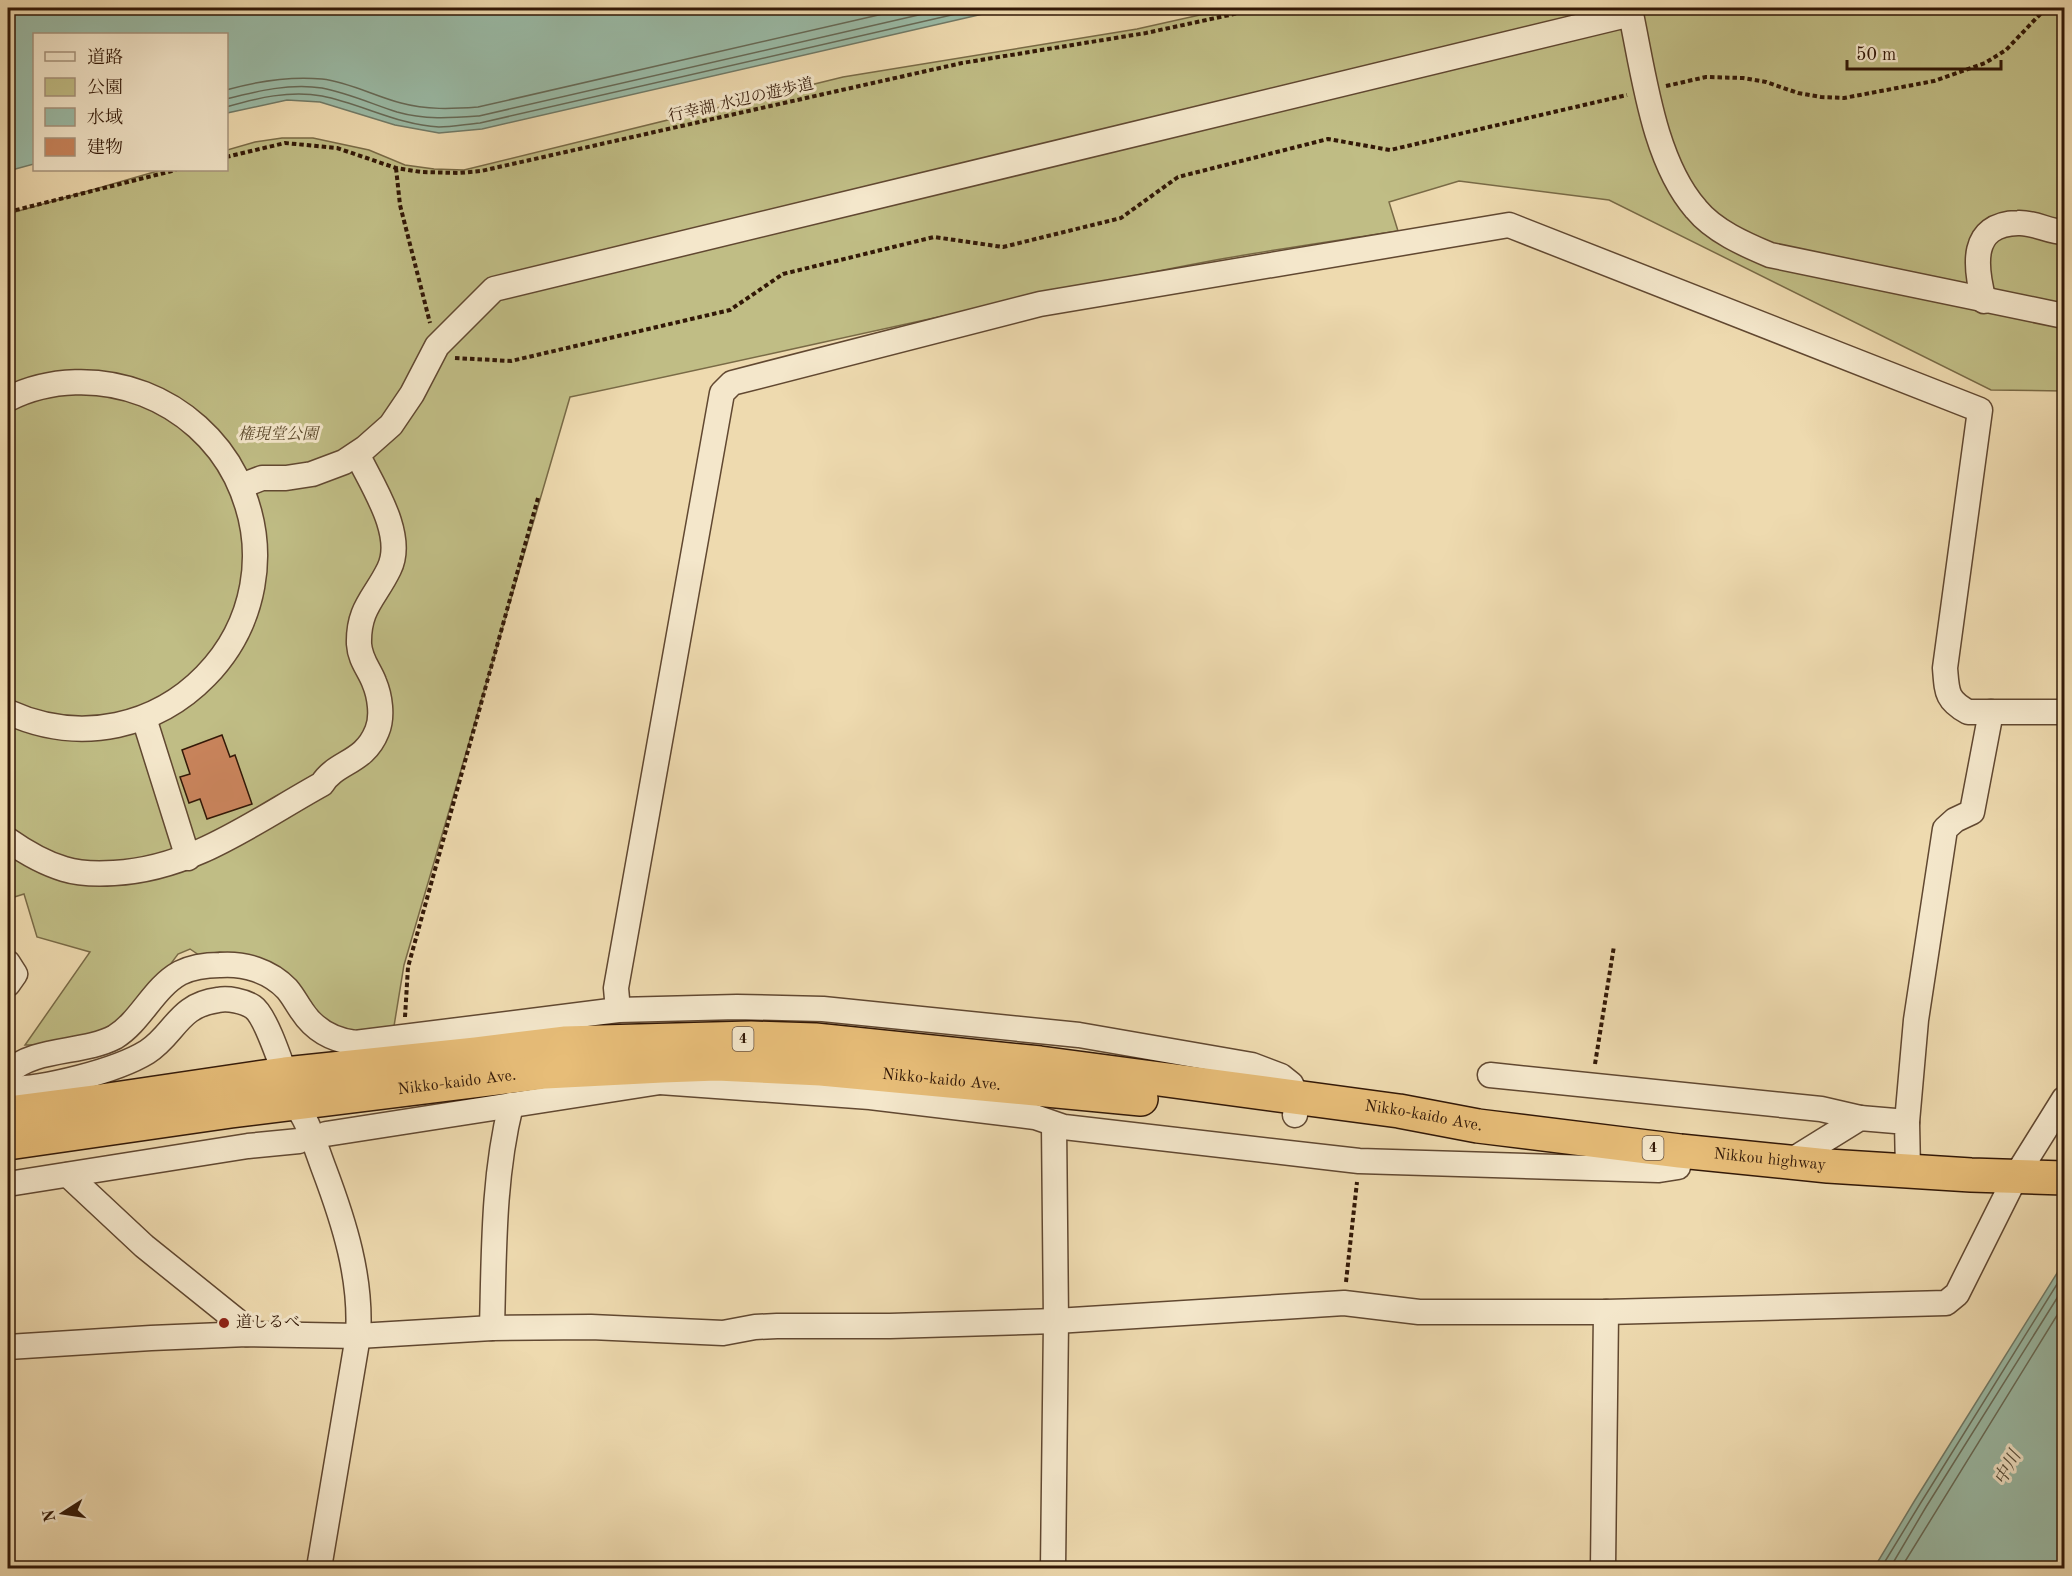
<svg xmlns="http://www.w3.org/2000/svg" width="2072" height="1576" font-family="'Old Standard TT','Noto Serif JP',serif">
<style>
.green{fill:#c0bd85;stroke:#796a46;stroke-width:1.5}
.water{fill:#9abba7;stroke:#707a67;stroke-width:1.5}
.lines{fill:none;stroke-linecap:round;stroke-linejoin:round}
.shore{stroke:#666a57;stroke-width:1.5}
.building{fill:#c9845c;stroke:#321807;stroke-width:1.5}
.minor-casing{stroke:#614831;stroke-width:27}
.highway-casing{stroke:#321807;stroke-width:36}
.path{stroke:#321807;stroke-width:4;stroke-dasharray:4.5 3;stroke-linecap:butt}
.minor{stroke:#f4e7cb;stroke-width:24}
.highway{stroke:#e7bd78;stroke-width:33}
.poi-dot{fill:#8f2418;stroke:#f4e7cb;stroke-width:2}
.labels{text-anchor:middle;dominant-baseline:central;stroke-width:6;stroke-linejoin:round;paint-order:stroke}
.shield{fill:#f4e7cb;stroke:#6c5642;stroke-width:1.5}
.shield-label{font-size:15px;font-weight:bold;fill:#321807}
.street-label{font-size:16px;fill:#321807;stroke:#f4e7cb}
.park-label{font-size:16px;font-style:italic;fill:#5d4a2d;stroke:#f4e7cb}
.poi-label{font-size:16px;fill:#321807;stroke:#f4e7cb;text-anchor:start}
.water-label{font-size:18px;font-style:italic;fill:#514937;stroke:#f4e7cb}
</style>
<rect width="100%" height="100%" fill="#eedaaf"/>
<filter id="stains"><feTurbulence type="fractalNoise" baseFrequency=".00333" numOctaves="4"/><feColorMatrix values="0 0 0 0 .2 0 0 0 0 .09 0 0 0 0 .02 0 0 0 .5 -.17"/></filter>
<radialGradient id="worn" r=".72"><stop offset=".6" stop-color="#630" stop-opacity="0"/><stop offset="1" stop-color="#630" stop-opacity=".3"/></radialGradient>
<!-- green -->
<path class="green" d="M 1231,8 L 2064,8 L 2064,391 L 1991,390 L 1609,200 L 1459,181 L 1389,202 L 1398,231 C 1334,241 1269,250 1205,262 C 993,302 782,353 570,397 L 404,965 L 394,1026 L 351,1033 L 336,1029 L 250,956 L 219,952 L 199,955 L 190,949 L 178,954 L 131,1017 L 119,1028 L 53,1045 L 25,1045 L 90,952 L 37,937 L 24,894 L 8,899 L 8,214 L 161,170 L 226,170 L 227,150 L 255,142 L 282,138 L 313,138 L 369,150 L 405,165 L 434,169 L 464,170 L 843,77 L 1137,29 Z"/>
<!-- water -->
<g class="water">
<path d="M 8,8 L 1009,8 L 482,129 L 439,133 L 395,125 L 320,102 L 287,100 L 227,113 L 226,34 L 34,34 L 34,164 L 8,171 Z"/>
<path d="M 2064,1262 L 2064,1568 L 1874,1568 L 1915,1500 Z"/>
</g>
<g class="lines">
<!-- shore -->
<g class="shore">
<path d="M 226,90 C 258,81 289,76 322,79 C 349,82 374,96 401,103 C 427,110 451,109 478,107 L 909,8"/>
<path d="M 226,99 C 258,91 290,83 322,88 C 348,93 372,104 397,112 C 425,120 451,118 479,116 L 949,8"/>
<path d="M 226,107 C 257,98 290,90 322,96 C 362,104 398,125 439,127 C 452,127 467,124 480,123 L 982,8"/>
<path d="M 1881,1568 L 1920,1504 L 2064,1273"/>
<path d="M 1890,1568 L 1926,1507 L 2064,1287"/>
<path d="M 1901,1568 L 2064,1304"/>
</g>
</g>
<!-- building -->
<path class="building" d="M 222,735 L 230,757 L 235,755 L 252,804 L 207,819 L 200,799 L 189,803 L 180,777 L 190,774 L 182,750 Z"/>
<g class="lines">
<defs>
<g id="minor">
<path d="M 1984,301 C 1975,267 1969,224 2018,223 C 2034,222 2049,232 2064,232"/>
<path d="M 8,399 C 49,378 101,377 144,394 C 183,409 217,439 236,477 C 309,626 158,780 8,712"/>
<path d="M 241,486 L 262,478 L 286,478 L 312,474 L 344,462 L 365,448 L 391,425 L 412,394 L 437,346 L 494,289 L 1631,14 C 1644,76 1654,161 1696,209 C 1714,231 1744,244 1770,255 L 2064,316"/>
<path d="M 144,718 L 188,858"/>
<path d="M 8,840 C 25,852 44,863 64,869 C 80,874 98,874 114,873 C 193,869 255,821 322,784 C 336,761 364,764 377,731 C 383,717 380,696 374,682 C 369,669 360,660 359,644 C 358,608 375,598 389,569 C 406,535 372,485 357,454"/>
<path d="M 8,963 L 15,974 L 8,984"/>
<path d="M 618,1010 L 616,988 L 722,393 L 732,383 L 1040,304 L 1509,225 L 1980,410 L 1945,668 C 1947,692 1946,700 1968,712 L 2064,712"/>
<path d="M 8,1073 C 33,1047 83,1054 115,1037 C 141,1021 153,988 180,973 C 192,967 207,965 220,965 C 244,963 270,971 287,989 C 293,996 297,1004 302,1011 C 315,1031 333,1040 355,1043 L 618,1010 L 737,1007 L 823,1009 L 1079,1035 L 1252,1065 L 1281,1076 L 1291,1084 L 1298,1098 L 1295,1115"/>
<path d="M 1490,1075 L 1821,1109 L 1860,1118"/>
<path d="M 660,1082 L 870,1097 L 1035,1117 L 1064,1127 L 1359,1161 L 1659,1170 L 1678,1167 L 1680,1151"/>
<path d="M 8,1089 C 44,1089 116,1071 147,1052 C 175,1034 178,1005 218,1000 C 228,998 244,1001 253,1007 C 268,1017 287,1083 295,1102 C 298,1109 303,1115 306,1122 C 313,1137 318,1153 324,1169 C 344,1222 362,1278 358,1336 L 319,1568"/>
<path d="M 1907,1122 L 1916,1020 L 1945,829 L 1955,820 L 1972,812 L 1991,712"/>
<path d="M 326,1134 L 660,1082 L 662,1068"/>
<path d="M 1789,1162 L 1860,1118 L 1907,1122 L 1908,1171"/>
<path d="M 68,1175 L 144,1246 L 236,1320 L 247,1334"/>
<path d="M 8,1184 L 248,1146 L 299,1141"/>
<path d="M 492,1328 C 494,1253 493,1177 511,1105"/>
<path d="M 8,1347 L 151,1338 L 247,1334 L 358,1336 L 492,1328 L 591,1327 L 723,1333 L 755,1327 L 777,1326 L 890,1326 L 1056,1321 L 1344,1303 L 1419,1312 L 1606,1312 L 1946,1303 L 1957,1294 L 2016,1176 L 2064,1099"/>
<path d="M 1053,1568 L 1056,1321 L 1054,1125"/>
<path d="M 1603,1568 L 1606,1312"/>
</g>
<g id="highway">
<path id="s1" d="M 8,1113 L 101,1101 L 285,1074 L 476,1054 L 564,1043 L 751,1038 L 815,1040 L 1040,1063 L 1399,1111 L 1478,1126 L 1680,1151 L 1828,1166 L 1971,1175 L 2064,1178"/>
<path id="s2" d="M 8,1143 L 231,1111 L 545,1072 L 662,1066 L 717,1064 L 821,1069 L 1141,1099"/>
</g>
</defs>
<!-- minor casing -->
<use href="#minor" class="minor-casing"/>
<!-- highway casing -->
<use href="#highway" class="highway-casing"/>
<!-- path -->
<g class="path">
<path d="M 1666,86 L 1706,77 L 1743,78 L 1766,82 L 1798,93 L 1821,97 L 1844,98 L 1934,81 L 1985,63 L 2006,50 L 2046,8"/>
<path d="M 226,157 L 285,143 L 337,148 L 396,168 L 421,172 L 459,173 L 481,171 L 962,63 L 1146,33 L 1262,8"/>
<path d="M 396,168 L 400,205 L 430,323"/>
<path d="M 8,212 L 176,170"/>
<path d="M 455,358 L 511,361 L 730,310 L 783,274 L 934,237 L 1003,247 L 1121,218 L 1178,177 L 1328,139 L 1390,150 L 1627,95"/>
<path d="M 405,1017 L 408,967 L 538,498"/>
<path d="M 1595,1064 L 1614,946"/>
<path d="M 1346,1282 L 1357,1182"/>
</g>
<!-- minor -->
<use href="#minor" class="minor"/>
<!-- highway -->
<use href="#highway" class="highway"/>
</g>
<!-- markers -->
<circle class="poi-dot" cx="224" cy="1323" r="6"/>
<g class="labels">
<!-- shield labels -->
<g class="shield">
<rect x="732.5" y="1027" width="21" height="24" rx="4.5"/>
<rect x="1642.5" y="1136" width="21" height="24" rx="4.5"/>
</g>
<g class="shield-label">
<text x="743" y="1039">4</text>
<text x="1653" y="1148">4</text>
</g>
<!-- street labels -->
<g class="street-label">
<text transform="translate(741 101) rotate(-13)">行幸湖 水辺の遊歩道</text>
<text stroke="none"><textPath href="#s2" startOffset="939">Nikko-kaido Ave.</textPath></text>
<text stroke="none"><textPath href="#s2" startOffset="453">Nikko-kaido Ave.</textPath></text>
<text stroke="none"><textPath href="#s1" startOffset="1425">Nikko-kaido Ave.</textPath></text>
<text stroke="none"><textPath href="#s1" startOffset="1774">Nikkou highway</textPath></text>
</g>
<!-- park labels -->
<g class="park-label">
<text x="278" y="435">権現堂公園</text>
</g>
<!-- poi labels -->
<g class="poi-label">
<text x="236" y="1323">道しるべ</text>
</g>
<!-- water labels -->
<g class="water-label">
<text transform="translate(2008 1468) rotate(-61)">中川</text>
</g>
</g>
<!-- margin -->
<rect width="2072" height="1576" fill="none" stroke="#eedaaf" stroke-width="30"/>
<rect x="9" y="9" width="2054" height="1558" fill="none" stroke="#321807" stroke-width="3"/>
<rect x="15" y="15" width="2042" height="1546" fill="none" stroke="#321807" stroke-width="1.5"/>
<!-- legend -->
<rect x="33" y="33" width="195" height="138" fill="#f4e7cb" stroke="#a6947d" stroke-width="1.5"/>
<rect x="45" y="52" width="30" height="9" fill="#f4e7cb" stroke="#a6947d" stroke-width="1.5"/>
<text x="87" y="63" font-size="18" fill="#321807">道路</text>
<rect x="45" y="78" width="30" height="18" fill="#c0bd85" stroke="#a6947d" stroke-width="1.5"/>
<text x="87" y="93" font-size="18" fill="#321807">公園</text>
<rect x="45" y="108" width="30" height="18" fill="#9abba7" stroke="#a6947d" stroke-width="1.5"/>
<text x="87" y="123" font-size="18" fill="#321807">水域</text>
<rect x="45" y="138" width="30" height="18" fill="#c9845c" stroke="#a6947d" stroke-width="1.5"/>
<text x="87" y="153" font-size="18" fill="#321807">建物</text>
<!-- north arrow -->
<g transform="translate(63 1513) rotate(258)" stroke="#f4e7cb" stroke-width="4.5" paint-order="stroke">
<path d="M0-4.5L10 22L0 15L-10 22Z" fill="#321807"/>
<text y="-9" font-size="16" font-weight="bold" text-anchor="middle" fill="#321807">N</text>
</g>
<!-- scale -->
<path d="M1847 60v9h154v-9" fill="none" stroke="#321807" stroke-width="3"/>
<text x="1856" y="60" font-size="18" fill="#321807" stroke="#f4e7cb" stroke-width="4.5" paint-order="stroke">50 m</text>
<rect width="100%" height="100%" filter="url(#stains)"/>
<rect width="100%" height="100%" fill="url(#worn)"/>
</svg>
